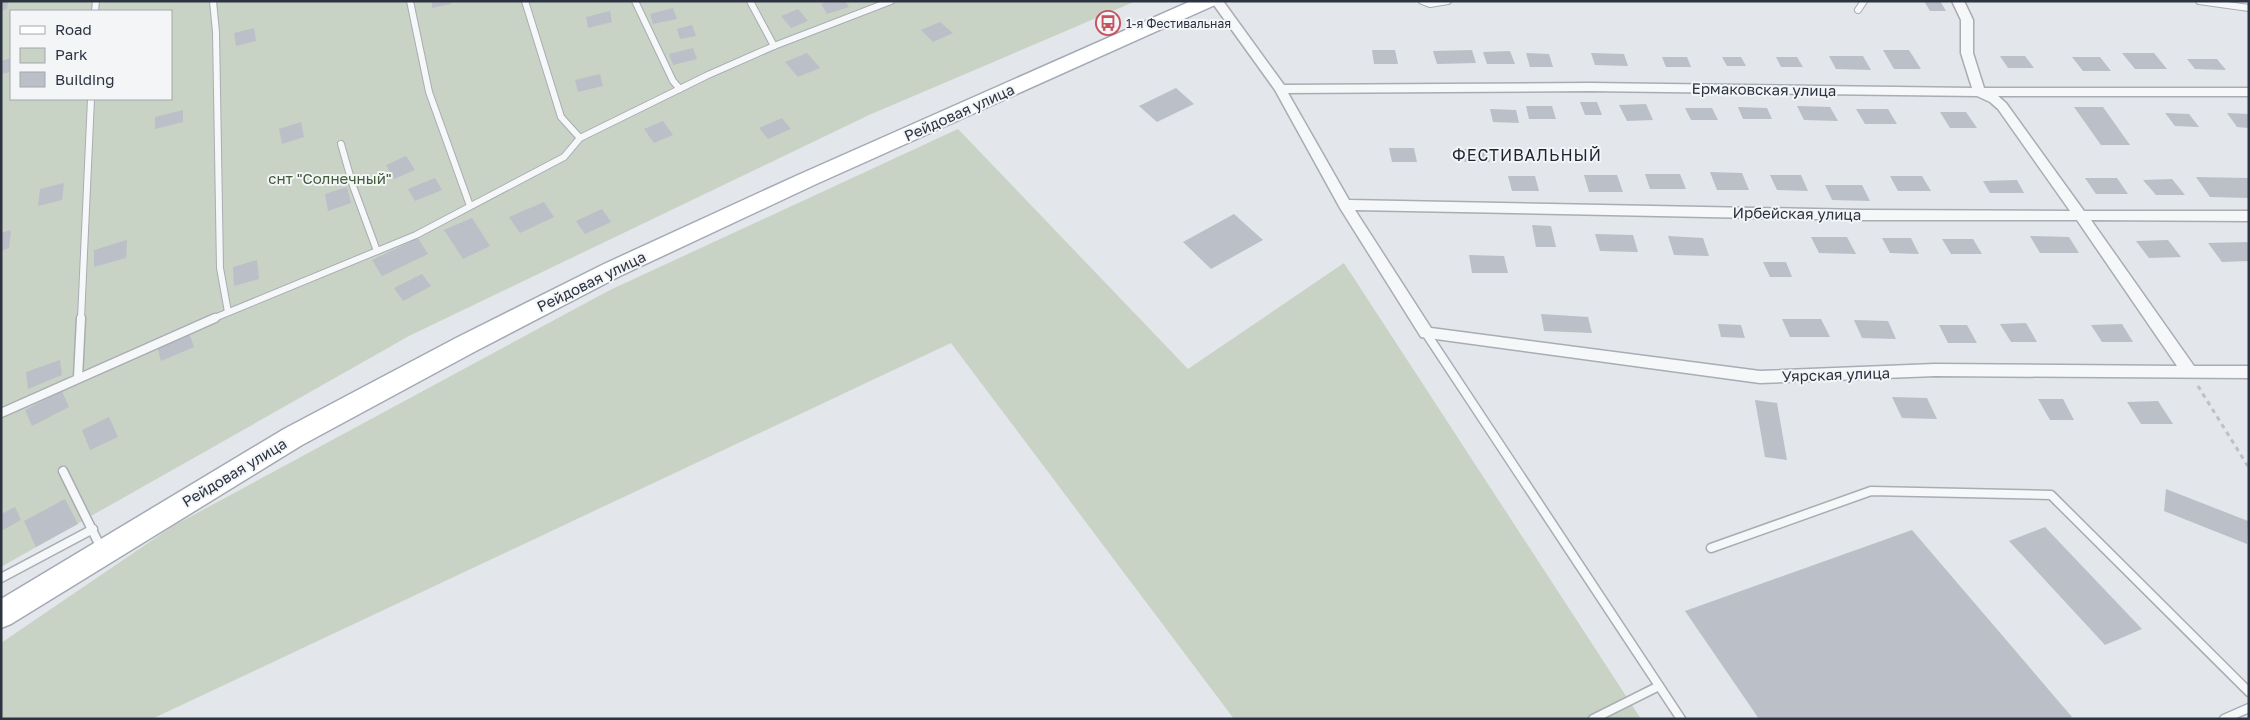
<svg xmlns="http://www.w3.org/2000/svg" width="2250" height="720" font-family="'Golos Text',sans-serif">
<style>
.green{fill:#c8d3c5;fill-rule:evenodd}
.building{fill:#bbbfc7}
.lines{fill:none;stroke-linecap:round;stroke-linejoin:round}
.service-far1-casing{stroke:#a8adb4;stroke-width:8}
.service-casing{stroke:#a8adb4;stroke-width:11}
.minor-casing{stroke:#a8adb4;stroke-width:3}
.primary-casing{stroke:#a3aab5;stroke-width:3}
.path{stroke:#bdc0c5;stroke-width:3;stroke-dasharray:4.5 4.5;stroke-linecap:butt}
.service-far1{stroke:#f6f7f9;stroke-width:6}
.service{stroke:#f6f7f9;stroke-width:8}
.minor{fill:#f6f7f9;fill-rule:evenodd}
.primary{fill:#fff;fill-rule:evenodd}
.labels{text-anchor:middle;dominant-baseline:central;stroke-width:4;stroke-linejoin:round;paint-order:stroke}
.far-poi-label{font-size:12px;fill:#2c3341;stroke:#f3f5f7;text-anchor:start}
.street-label{font-size:15px;fill:#2c3341;stroke:#f3f5f7}
.park-label{font-size:15px;fill:#405c3a;stroke:#f3f5f7}
.neighbourhood-label{font-size:16px;letter-spacing:1px;fill:#1e2432;stroke:#f3f5f7}
</style>
<rect width="100%" height="100%" fill="#e3e6ea"/>
<!-- green -->
<g class="green">
<path d="M 1,1 L 1136,1 L 869,115 L 409,336 L 1,567 ZM 11,11 L 171,11 L 171,99 L 11,99 Z"/>
<path d="M 958,129 L 1188,369 L 1344,263 L 1641,719 L 1234,719 L 951,343 L 152,719 L 1,719 L 1,643 L 173,526 L 610,290 Z"/>
</g>
<!-- building -->
<g class="building">
<path d="M 1,1 L 8,1 L 7,9 L 1,11 Z"/>
<path d="M 432,1 L 451,1 L 451,4 L 432,8 Z"/>
<path d="M 830,1 L 845,1 L 849,7 L 827,14 L 821,4 Z"/>
<path d="M 1924,1 L 1940,1 L 1946,11 L 1930,11 Z"/>
<path d="M 673,8 L 677,19 L 653,24 L 650,14 Z"/>
<path d="M 798,9 L 808,21 L 791,28 L 781,16 Z"/>
<path d="M 610,11 L 612,22 L 588,28 L 586,17 Z"/>
<path d="M 940,22 L 953,33 L 933,42 L 921,30 Z"/>
<path d="M 692,25 L 696,36 L 680,39 L 677,29 Z"/>
<path d="M 254,28 L 256,41 L 236,46 L 234,33 Z"/>
<path d="M 693,48 L 697,59 L 673,65 L 669,54 Z"/>
<path d="M 1372,50 L 1395,50 L 1398,64 L 1374,64 Z"/>
<path d="M 1472,50 L 1476,63 L 1437,64 L 1433,51 Z"/>
<path d="M 1883,50 L 1909,50 L 1921,69 L 1894,69 Z"/>
<path d="M 1510,51 L 1515,64 L 1487,64 L 1483,52 Z"/>
<path d="M 807,53 L 820,68 L 798,77 L 785,62 Z"/>
<path d="M 1526,53 L 1549,54 L 1553,67 L 1530,67 Z"/>
<path d="M 1591,53 L 1624,54 L 1628,66 L 1595,65 Z"/>
<path d="M 2122,53 L 2154,53 L 2167,69 L 2135,69 Z"/>
<path d="M 1829,56 L 1863,56 L 1871,70 L 1836,69 Z"/>
<path d="M 2000,56 L 2025,56 L 2034,68 L 2008,68 Z"/>
<path d="M 1662,57 L 1687,57 L 1691,67 L 1666,67 Z"/>
<path d="M 1722,57 L 1741,57 L 1746,66 L 1727,66 Z"/>
<path d="M 1776,57 L 1797,57 L 1803,67 L 1781,67 Z"/>
<path d="M 2072,57 L 2100,57 L 2111,71 L 2083,71 Z"/>
<path d="M 11,58 L 11,72 L 1,74 L 1,61 Z"/>
<path d="M 2187,59 L 2217,59 L 2226,70 L 2195,69 Z"/>
<path d="M 600,74 L 603,86 L 578,92 L 575,80 Z"/>
<path d="M 1176,88 L 1194,104 L 1157,122 L 1139,106 Z"/>
<path d="M 1580,102 L 1597,102 L 1602,115 L 1585,115 Z"/>
<path d="M 1646,104 L 1653,120 L 1627,121 L 1619,105 Z"/>
<path d="M 1526,106 L 1552,106 L 1556,119 L 1529,119 Z"/>
<path d="M 1797,106 L 1830,107 L 1838,121 L 1804,120 Z"/>
<path d="M 1738,107 L 1767,108 L 1772,119 L 1743,119 Z"/>
<path d="M 2074,107 L 2103,107 L 2130,145 L 2101,145 Z"/>
<path d="M 1685,108 L 1712,108 L 1718,120 L 1691,120 Z"/>
<path d="M 1490,109 L 1516,110 L 1519,123 L 1493,122 Z"/>
<path d="M 1856,109 L 1888,109 L 1897,124 L 1865,124 Z"/>
<path d="M 183,110 L 183,122 L 155,129 L 155,117 Z"/>
<path d="M 1940,112 L 1966,112 L 1977,128 L 1950,128 Z"/>
<path d="M 2165,113 L 2189,114 L 2199,127 L 2175,126 Z"/>
<path d="M 2227,113 L 2249,114 L 2249,128 L 2237,127 Z"/>
<path d="M 782,118 L 791,129 L 768,139 L 759,128 Z"/>
<path d="M 663,121 L 673,135 L 654,143 L 644,129 Z"/>
<path d="M 301,122 L 304,137 L 282,144 L 279,129 Z"/>
<path d="M 1389,148 L 1414,148 L 1417,162 L 1392,162 Z"/>
<path d="M 1461,149 L 1487,149 L 1490,162 L 1465,162 Z"/>
<path d="M 406,156 L 415,170 L 394,179 L 386,165 Z"/>
<path d="M 1710,172 L 1742,173 L 1749,190 L 1717,190 Z"/>
<path d="M 1645,174 L 1680,174 L 1686,189 L 1650,189 Z"/>
<path d="M 1584,175 L 1617,175 L 1623,192 L 1589,192 Z"/>
<path d="M 1770,175 L 1801,175 L 1808,191 L 1777,190 Z"/>
<path d="M 1508,176 L 1535,176 L 1539,191 L 1512,191 Z"/>
<path d="M 1890,176 L 1922,176 L 1931,191 L 1898,191 Z"/>
<path d="M 2196,177 L 2249,178 L 2249,198 L 2210,197 Z"/>
<path d="M 435,178 L 442,190 L 415,201 L 408,189 Z"/>
<path d="M 2085,178 L 2117,178 L 2128,194 L 2096,194 Z"/>
<path d="M 2172,179 L 2185,195 L 2156,195 L 2143,180 Z"/>
<path d="M 2017,180 L 2024,193 L 1990,193 L 1983,181 Z"/>
<path d="M 64,183 L 62,200 L 38,206 L 40,189 Z"/>
<path d="M 1825,185 L 1862,185 L 1870,201 L 1832,200 Z"/>
<path d="M 347,187 L 351,203 L 328,211 L 325,194 Z"/>
<path d="M 544,202 L 554,217 L 520,233 L 509,217 Z"/>
<path d="M 602,209 L 611,222 L 585,234 L 576,221 Z"/>
<path d="M 1234,214 L 1263,240 L 1211,269 L 1183,242 Z"/>
<path d="M 472,218 L 490,246 L 463,259 L 444,230 Z"/>
<path d="M 1532,225 L 1551,226 L 1556,247 L 1536,247 Z"/>
<path d="M 11,230 L 9,248 L 1,251 L 1,233 Z"/>
<path d="M 1595,234 L 1633,235 L 1638,252 L 1600,251 Z"/>
<path d="M 1668,236 L 1703,238 L 1709,256 L 1674,255 Z"/>
<path d="M 2030,236 L 2069,237 L 2079,253 L 2040,253 Z"/>
<path d="M 1811,237 L 1847,237 L 1856,254 L 1819,253 Z"/>
<path d="M 418,238 L 428,254 L 382,276 L 372,260 Z"/>
<path d="M 1882,238 L 1911,238 L 1919,254 L 1890,253 Z"/>
<path d="M 1942,239 L 1973,239 L 1982,254 L 1951,254 Z"/>
<path d="M 127,240 L 126,258 L 94,267 L 94,250 Z"/>
<path d="M 2168,240 L 2181,257 L 2149,258 L 2136,241 Z"/>
<path d="M 2247,242 L 2249,245 L 2249,261 L 2222,262 L 2208,243 Z"/>
<path d="M 1469,255 L 1504,256 L 1508,273 L 1472,273 Z"/>
<path d="M 257,260 L 259,279 L 234,286 L 233,267 Z"/>
<path d="M 1763,262 L 1786,262 L 1792,277 L 1770,277 Z"/>
<path d="M 422,274 L 431,286 L 403,301 L 394,288 Z"/>
<path d="M 1541,314 L 1588,317 L 1592,333 L 1544,331 Z"/>
<path d="M 1782,319 L 1821,319 L 1830,337 L 1790,337 Z"/>
<path d="M 1854,320 L 1888,321 L 1896,339 L 1862,338 Z"/>
<path d="M 2026,323 L 2037,342 L 2011,342 L 2000,324 Z"/>
<path d="M 1718,324 L 1741,325 L 1745,338 L 1721,337 Z"/>
<path d="M 2122,324 L 2133,342 L 2102,342 L 2091,325 Z"/>
<path d="M 1939,325 L 1967,325 L 1977,343 L 1948,343 Z"/>
<path d="M 189,333 L 194,347 L 161,361 L 157,346 Z"/>
<path d="M 60,360 L 62,375 L 28,389 L 26,372 Z"/>
<path d="M 62,391 L 69,407 L 32,426 L 25,410 Z"/>
<path d="M 1892,397 L 1927,398 L 1937,419 L 1902,418 Z"/>
<path d="M 2038,399 L 2063,399 L 2074,420 L 2050,420 Z"/>
<path d="M 1755,400 L 1777,403 L 1787,460 L 1765,457 Z"/>
<path d="M 2158,401 L 2173,424 L 2141,424 L 2127,402 Z"/>
<path d="M 109,417 L 118,437 L 90,450 L 82,430 Z"/>
<path d="M 2166,489 L 2248,521 L 2247,544 L 2164,511 Z"/>
<path d="M 65,499 L 78,524 L 36,547 L 24,521 Z"/>
<path d="M 15,507 L 21,520 L 1,531 L 1,514 Z"/>
<path d="M 2045,527 L 2142,629 L 2105,645 L 2009,541 Z"/>
<path d="M 1912,530 L 2072,717 L 2066,719 L 1759,719 L 1685,611 Z"/>
</g>
<g class="lines">
<defs>
<g id="service-far1">
<path d="M 213,1 L 216,32 L 220,268 L 228,312"/>
<path d="M 410,1 L 429,92 L 470,206"/>
<path d="M 525,1 L 561,117 L 580,138"/>
<path d="M 635,1 L 673,81 L 680,89"/>
<path d="M 750,1 L 774,46"/>
<path d="M 1422,1 L 1430,4 L 1448,1"/>
<path d="M 2199,1 L 2249,8"/>
<path d="M 1858,10 L 1864,1"/>
<path d="M 95,11 L 96,1"/>
<path d="M 341,144 L 353,186 L 377,251"/>
<path d="M 81,319 L 91,99"/>
<path d="M 212,319 L 416,235 L 564,157 L 580,138 L 708,75 L 774,46 L 891,1"/>
</g>
<g id="service">
<path d="M 1426,333 L 1681,719"/>
<path d="M 78,377 L 81,318"/>
<path d="M 1,413 L 215,318"/>
<path d="M 63,471 L 102,550"/>
<path d="M 1711,548 L 1871,491 L 2051,495 L 2249,692"/>
<path d="M 1,578 L 93,529"/>
<path d="M 1593,719 L 1659,686"/>
<path d="M 2224,719 L 2249,708"/>
</g>
<path id="minor" d="M 1211,1 L 1223,1 L 1284,85 L 1590,83 L 1972,88 L 1961,53 L 1961,20 L 1952,1 L 1964,1 L 1973,20 L 1973,53 L 1984,88 L 2249,88 L 2249,96 L 1998,96 L 2006,103 L 2084,211 L 2249,211 L 2249,221 L 2091,220 L 2194,366 L 2249,366 L 2249,378 L 1935,376 L 1760,383 L 1421,337 L 1340,208 L 1275,90 ZM 1590,91 L 1977,96 L 1990,102 L 1998,109 L 2070,211 L 1862,210 L 1349,200 L 1288,93 ZM 1355,210 L 1862,220 L 2077,220 L 2177,366 L 1935,364 L 1760,371 L 1431,328 Z"/>
<path id="primary" d="M 1191,1 L 1217,1 L 1215,5 L 814,185 L 620,276 L 474,352 L 302,445 L 11,624 L 1,628 L 1,599 L 284,429 L 456,338 L 604,264 L 798,175 Z"/>
</defs>
<!-- service-far1 casing -->
<use href="#service-far1" class="service-far1-casing"/>
<!-- service casing -->
<use href="#service" class="service-casing"/>
<!-- minor casing -->
<use href="#minor" class="minor-casing"/>
<!-- primary casing -->
<use href="#primary" class="primary-casing"/>
<!-- path -->
<path class="path" d="M 2198,386 L 2249,468"/>
<!-- service-far1 -->
<use href="#service-far1" class="service-far1"/>
<!-- service -->
<use href="#service" class="service"/>
<!-- minor -->
<use href="#minor" class="minor"/>
<!-- primary -->
<use href="#primary" class="primary"/>
</g>
<!-- icons -->
<defs>
<symbol id="bus-ring" viewBox="-11 -11 22 22"><circle r="9.5" fill="#f3f5f7" stroke="#c55260" stroke-width="1.5"/><path d="M-5-6H5V4H4V6H2V4H-2V6H-4V4H-5ZM-3.5-4V0h7V-4ZM-3.5 1.2v1.5H-2V1.2ZM2 1.2v1.5H3.5V1.2Z" fill="#c55260"/></symbol>
</defs>
<g fill-rule="evenodd">
<use href="#bus-ring" x="1094" y="9" width="28" height="28"/>
</g>
<g class="labels">
<!-- far-poi labels -->
<g class="far-poi-label">
<text x="1126" y="23">1-я Фестивальная</text>
</g>
<!-- street labels -->
<g class="street-label">
<text transform="translate(1764 89) rotate(1)">Ермаковская улица</text>
<text transform="translate(959 112) rotate(-24)">Рейдовая улица</text>
<text transform="translate(1797 213) rotate(1)">Ирбейская улица</text>
<text transform="translate(591 281) rotate(-26)">Рейдовая улица</text>
<text transform="translate(1836 374) rotate(-2)">Уярская улица</text>
<text transform="translate(234 472) rotate(-31)">Рейдовая улица</text>
</g>
<!-- park labels -->
<g class="park-label">
<text x="330" y="178">снт "Солнечный"</text>
</g>
<!-- neighbourhood labels -->
<g class="neighbourhood-label">
<text x="1527" y="155">ФЕСТИВАЛЬНЫЙ</text>
</g>
</g>
<!-- border -->
<rect width="2250" height="720" fill="none" stroke="#2c3341" stroke-width="5"/>
<!-- legend -->
<rect x="10" y="10" width="162" height="90" fill="#f3f5f7" stroke="#a3a7ae"/>
<rect x="20" y="26" width="25" height="8" fill="#ffffff" stroke="#a3a7ae"/>
<text x="55" y="35" font-size="15" fill="#2c3341">Road</text>
<rect x="20" y="48" width="25" height="15" fill="#c8d3c5" stroke="#a3a7ae"/>
<text x="55" y="60" font-size="15" fill="#2c3341">Park</text>
<rect x="20" y="72" width="25" height="15" fill="#bbbfc7" stroke="#a3a7ae"/>
<text x="55" y="85" font-size="15" fill="#2c3341">Building</text>
</svg>
